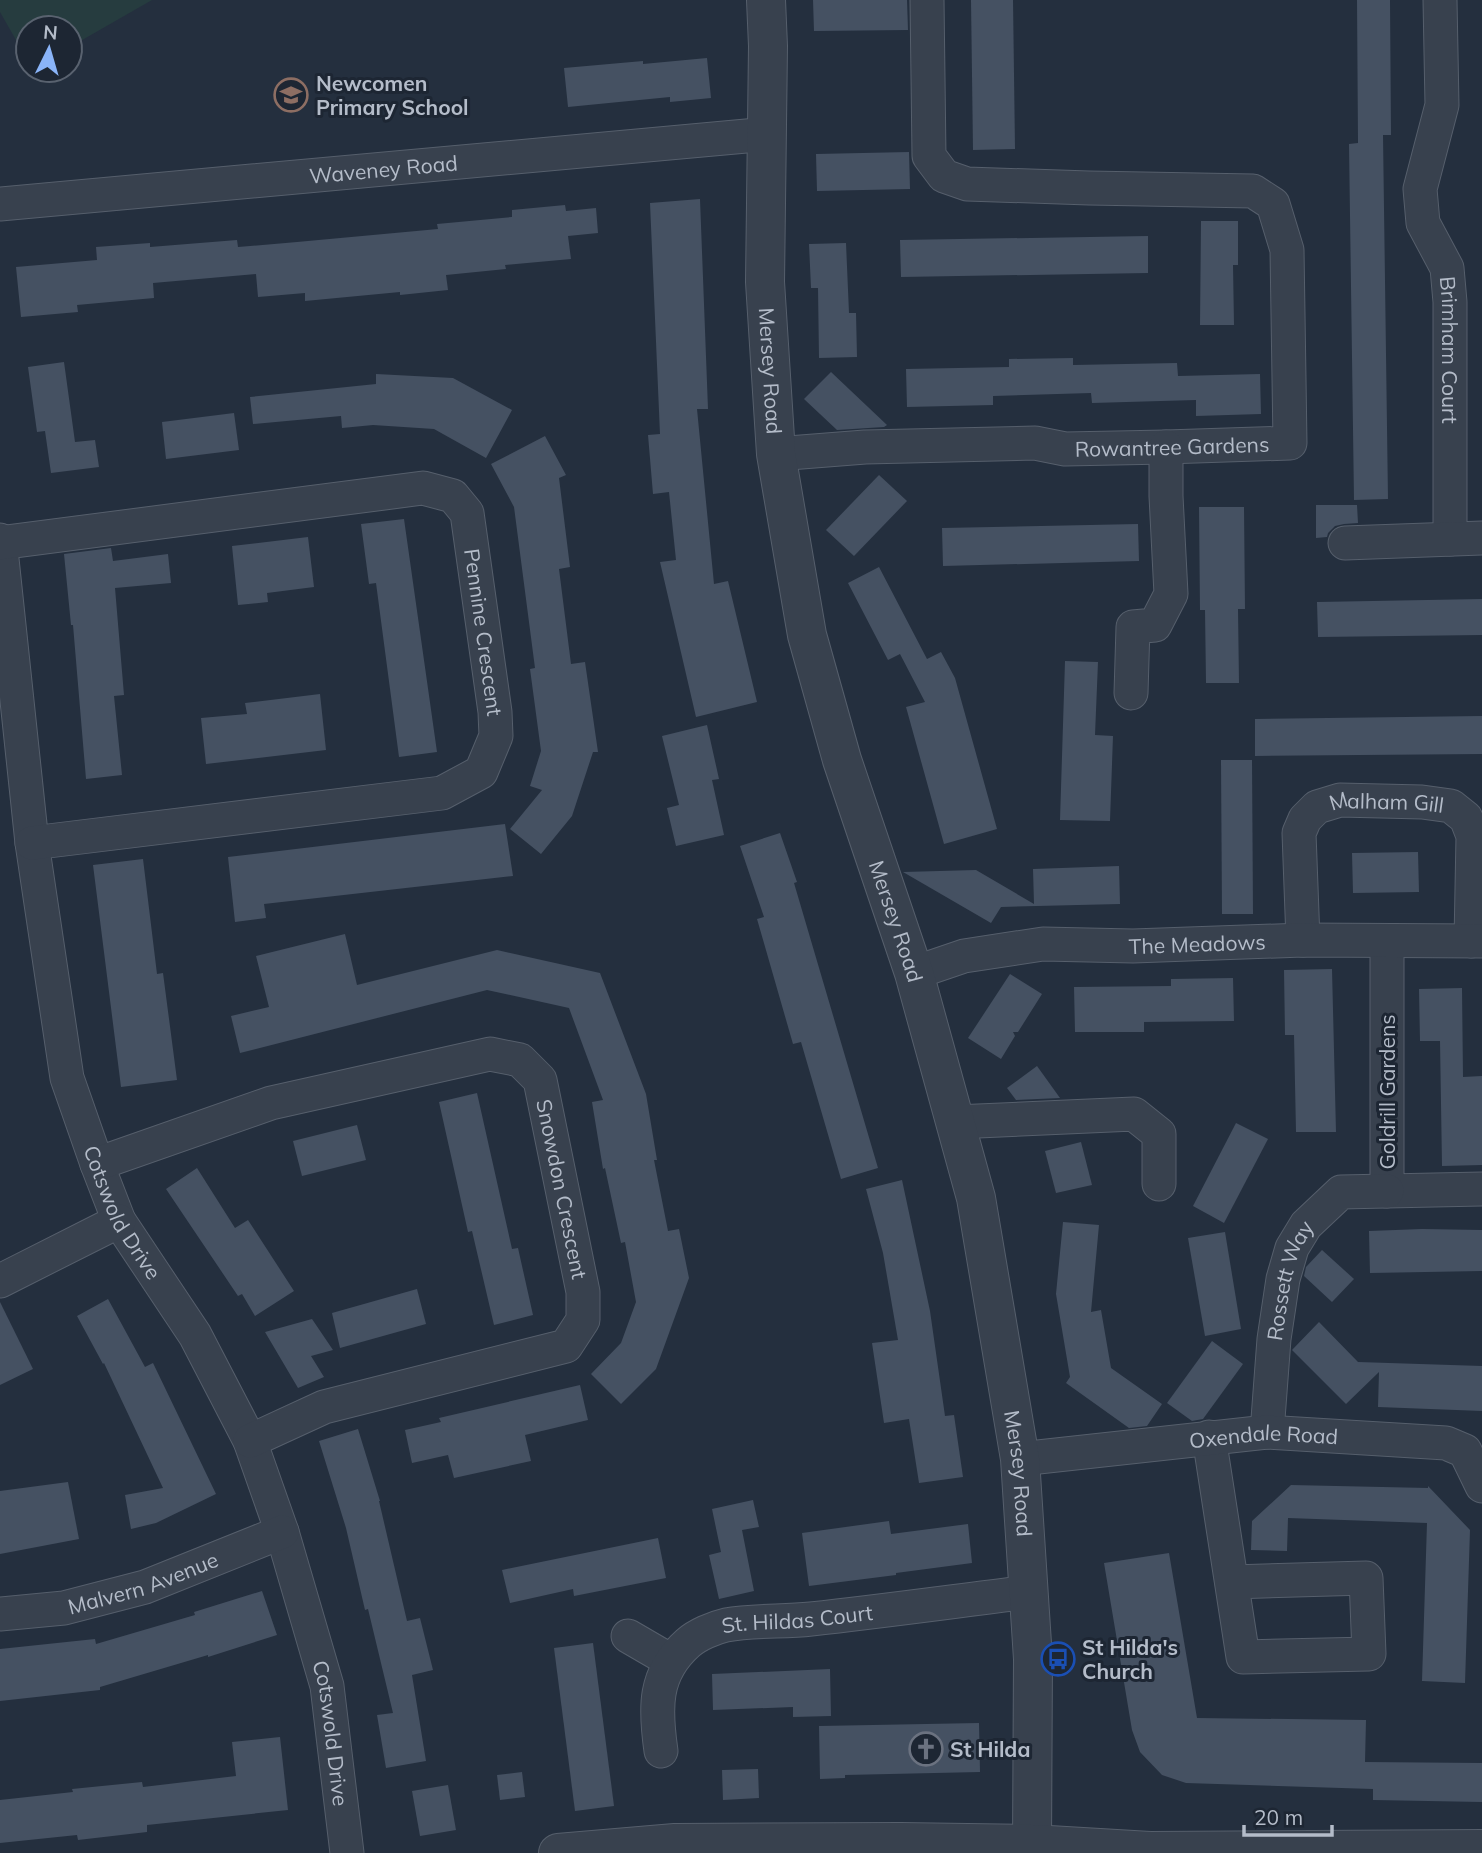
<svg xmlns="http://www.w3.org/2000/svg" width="1482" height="1853" font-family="Mulish,sans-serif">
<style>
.green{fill:#263c3f}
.building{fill:#455162}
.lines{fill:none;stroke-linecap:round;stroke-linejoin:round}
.minor-casing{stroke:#565f6c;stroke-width:35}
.tertiary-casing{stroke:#565f6c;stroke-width:40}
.minor{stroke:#38414e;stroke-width:33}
.tertiary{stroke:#38414e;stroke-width:38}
.labels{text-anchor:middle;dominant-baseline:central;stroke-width:6;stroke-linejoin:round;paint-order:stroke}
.poi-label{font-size:21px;font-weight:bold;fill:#b4bcc9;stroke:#1d2633;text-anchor:start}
.street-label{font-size:21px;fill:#b4bcc9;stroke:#1d2633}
</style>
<rect width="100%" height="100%" fill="#242f3e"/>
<!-- green -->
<path class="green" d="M 0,0 L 152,0 L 70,47 L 70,28 L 28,28 L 28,61 L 0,12 Z"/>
<!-- building -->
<g class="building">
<path d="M 813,0 L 907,0 L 908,30 L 814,31 Z"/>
<path d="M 971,0 L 1013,0 L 1015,149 L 973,150 Z"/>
<path d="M 1357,0 L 1390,0 L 1391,135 L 1383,135 L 1388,499 L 1354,500 L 1349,144 L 1358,143 Z"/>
<path d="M 707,58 L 711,98 L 670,102 L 670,97 L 568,107 L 564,68 L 643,61 L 643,64 Z"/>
<path d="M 909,152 L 910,189 L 817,191 L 816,154 Z"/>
<path d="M 700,199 L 708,409 L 697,409 L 714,584 L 728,581 L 757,702 L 696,717 L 660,562 L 676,560 L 669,492 L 653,494 L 648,435 L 660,434 L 650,203 Z"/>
<path d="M 565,205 L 566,211 L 596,208 L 598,233 L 568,236 L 571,259 L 505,265 L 506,269 L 446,275 L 448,290 L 400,295 L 400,292 L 305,301 L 305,293 L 258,297 L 256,274 L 153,283 L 154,298 L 77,305 L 78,312 L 21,317 L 16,267 L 97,260 L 96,247 L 150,243 L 150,247 L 237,240 L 238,247 L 297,242 L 438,229 L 437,224 L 512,217 L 512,210 Z"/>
<path d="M 1201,221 L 1238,221 L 1238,265 L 1233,265 L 1234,325 L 1200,325 Z"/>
<path d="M 1148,236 L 1148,273 L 901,277 L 900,240 Z"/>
<path d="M 846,243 L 849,313 L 856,313 L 857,357 L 819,358 L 818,288 L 811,288 L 809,244 Z"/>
<path d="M 1073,358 L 1073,365 L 1177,363 L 1178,376 L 1260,374 L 1261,414 L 1196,416 L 1196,400 L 1092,403 L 1091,393 L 993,396 L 993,405 L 907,407 L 906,369 L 1009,367 L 1009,359 Z"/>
<path d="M 64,362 L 75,442 L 95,440 L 99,467 L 51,473 L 45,431 L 37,432 L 28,367 Z"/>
<path d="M 831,372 L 887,425 L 884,427 L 837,430 L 804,399 Z"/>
<path d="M 376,374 L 453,378 L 512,410 L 486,458 L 434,429 L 373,425 L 342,428 L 341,416 L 253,424 L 250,397 L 376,384 Z"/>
<path d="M 234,413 L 239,450 L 166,459 L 162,422 Z"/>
<path d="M 545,436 L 566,475 L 559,478 L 570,567 L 559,569 L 571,664 L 585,662 L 598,752 L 593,752 L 572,816 L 541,854 L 510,829 L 542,790 L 530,786 L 541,751 L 530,669 L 535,668 L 514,507 L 491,464 Z"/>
<path d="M 879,475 L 907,501 L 854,556 L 826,530 Z"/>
<path d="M 1316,505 L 1357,505 L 1358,523 L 1344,524 L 1335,526 L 1328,533 L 1327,537 L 1316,538 Z"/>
<path d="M 1199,507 L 1244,507 L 1245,609 L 1238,609 L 1239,683 L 1206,683 L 1205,610 L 1200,610 Z"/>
<path d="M 404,519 L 437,752 L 399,757 L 376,583 L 369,584 L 361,524 Z"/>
<path d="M 1138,524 L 1139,561 L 943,566 L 942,528 Z"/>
<path d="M 308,537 L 314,587 L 267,593 L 268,602 L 238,605 L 232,546 Z"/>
<path d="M 111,548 L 113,561 L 168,554 L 171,583 L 115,588 L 124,695 L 114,696 L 122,775 L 86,779 L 73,625 L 71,625 L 64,554 Z"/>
<path d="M 879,567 L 927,659 L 941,652 L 955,678 L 997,829 L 944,844 L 906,707 L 925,702 L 900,654 L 888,660 L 848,583 Z"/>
<path d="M 1482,599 L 1482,635 L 1318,637 L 1317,602 Z"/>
<path d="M 1065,661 L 1098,662 L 1095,735 L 1113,736 L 1110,821 L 1060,820 Z"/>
<path d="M 320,694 L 326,750 L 206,764 L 201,718 L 247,714 L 245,703 Z"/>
<path d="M 1482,716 L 1482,754 L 1255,756 L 1255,719 Z"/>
<path d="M 707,725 L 719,779 L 712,780 L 724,835 L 676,846 L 667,808 L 679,805 L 662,736 Z"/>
<path d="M 1221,760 L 1252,760 L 1253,914 L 1222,914 Z"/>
<path d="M 505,824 L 513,876 L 264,904 L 266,918 L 235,922 L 228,857 Z"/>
<path d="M 780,833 L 797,882 L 794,883 L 878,1168 L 841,1179 L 801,1042 L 793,1044 L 757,919 L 764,917 L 740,846 Z"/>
<path d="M 1418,852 L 1419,892 L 1353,893 L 1352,853 Z"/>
<path d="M 143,859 L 157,974 L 163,973 L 177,1080 L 121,1087 L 93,865 Z"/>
<path d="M 1119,866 L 1120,904 L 1001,907 L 991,923 L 903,872 L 976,870 L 1034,904 L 1033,869 Z"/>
<path d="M 345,934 L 357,985 L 497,950 L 600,973 L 646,1094 L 657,1160 L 654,1160 L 668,1231 L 679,1229 L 689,1278 L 656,1369 L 621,1404 L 591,1374 L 621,1343 L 636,1302 L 625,1242 L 621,1243 L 605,1168 L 603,1169 L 592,1102 L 603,1100 L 569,1008 L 487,990 L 240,1053 L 231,1016 L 269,1007 L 256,956 Z"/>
<path d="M 1332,969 L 1336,1132 L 1296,1132 L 1294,1035 L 1285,1035 L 1284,970 Z"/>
<path d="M 1010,974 L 1042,994 L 1018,1032 L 1013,1032 L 1015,1036 L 1001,1059 L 968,1038 Z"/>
<path d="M 1233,978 L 1234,1021 L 1144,1022 L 1144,1032 L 1075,1032 L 1074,987 L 1171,986 L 1171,979 Z"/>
<path d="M 1462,988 L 1463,1077 L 1482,1076 L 1482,1165 L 1442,1166 L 1440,1041 L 1420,1041 L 1419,989 Z"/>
<path d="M 1037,1066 L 1060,1098 L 1016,1100 L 1007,1088 Z"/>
<path d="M 477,1093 L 512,1249 L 518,1248 L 533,1315 L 494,1325 L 472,1231 L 468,1232 L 439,1102 Z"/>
<path d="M 1236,1123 L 1268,1139 L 1224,1223 L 1193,1206 Z"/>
<path d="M 357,1125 L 366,1160 L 302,1176 L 293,1141 Z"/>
<path d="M 1081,1142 L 1092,1185 L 1056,1193 L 1045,1151 Z"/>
<path d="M 197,1168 L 235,1228 L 248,1220 L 294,1291 L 255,1316 L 242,1294 L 238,1296 L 166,1189 Z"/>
<path d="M 902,1180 L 930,1311 L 945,1416 L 954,1415 L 963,1477 L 919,1483 L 909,1419 L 884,1423 L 872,1343 L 898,1340 L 883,1253 L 866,1189 Z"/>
<path d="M 1063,1222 L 1099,1225 L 1091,1312 L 1101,1310 L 1111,1368 L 1162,1404 L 1147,1426 L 1129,1428 L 1066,1383 L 1070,1377 L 1056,1294 Z"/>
<path d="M 1422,1229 L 1482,1230 L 1482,1271 L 1370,1273 L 1369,1231 Z"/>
<path d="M 1225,1232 L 1241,1329 L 1205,1336 L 1188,1238 Z"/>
<path d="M 1322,1250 L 1354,1279 L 1332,1302 L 1304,1276 L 1306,1267 Z"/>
<path d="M 417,1289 L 426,1324 L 340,1348 L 332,1313 Z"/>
<path d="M 108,1299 L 145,1367 L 153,1363 L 216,1494 L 156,1523 L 131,1529 L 125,1495 L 163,1488 L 104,1363 L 103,1364 L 77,1316 Z"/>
<path d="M 0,1302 L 33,1369 L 0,1385 Z"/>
<path d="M 312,1319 L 333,1350 L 311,1356 L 324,1377 L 298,1388 L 265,1332 Z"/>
<path d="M 1319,1322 L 1358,1362 L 1482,1366 L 1482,1411 L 1378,1407 L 1379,1372 L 1346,1404 L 1292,1350 Z"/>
<path d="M 1212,1341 L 1243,1364 L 1203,1419 L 1192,1421 L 1167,1403 Z"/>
<path d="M 580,1385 L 588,1420 L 525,1435 L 531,1461 L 454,1478 L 448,1455 L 412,1463 L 405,1430 L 441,1422 L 439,1418 Z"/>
<path d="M 358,1429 L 380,1501 L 379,1501 L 407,1621 L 420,1618 L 433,1670 L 412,1675 L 426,1761 L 386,1768 L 377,1715 L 393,1713 L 368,1609 L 365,1610 L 346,1528 L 319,1441 Z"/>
<path d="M 68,1482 L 79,1539 L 0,1554 L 0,1491 Z"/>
<path d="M 1291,1485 L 1428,1488 L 1428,1486 L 1470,1530 L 1465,1683 L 1422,1681 L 1427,1523 L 1288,1518 L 1287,1551 L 1251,1550 L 1252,1521 Z"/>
<path d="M 753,1500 L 759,1527 L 742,1530 L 754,1591 L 719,1599 L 709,1555 L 721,1552 L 712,1509 Z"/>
<path d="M 889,1521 L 891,1534 L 968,1524 L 972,1563 L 896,1573 L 896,1575 L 809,1586 L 802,1533 Z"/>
<path d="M 658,1538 L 666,1578 L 574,1596 L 573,1589 L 510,1603 L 502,1570 Z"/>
<path d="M 1169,1553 L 1197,1718 L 1366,1720 L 1365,1762 L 1482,1763 L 1482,1802 L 1373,1800 L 1373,1789 L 1186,1783 L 1162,1775 L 1140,1752 L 1132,1730 L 1104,1563 Z"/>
<path d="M 262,1591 L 277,1635 L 208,1657 L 208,1655 L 100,1687 L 100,1690 L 0,1701 L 0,1649 L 95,1639 L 96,1644 L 195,1615 L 194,1612 Z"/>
<path d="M 593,1643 L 614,1806 L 575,1811 L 554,1648 Z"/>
<path d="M 830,1669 L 831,1716 L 793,1717 L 793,1707 L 713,1710 L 712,1674 Z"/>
<path d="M 979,1723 L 980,1772 L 845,1775 L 845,1778 L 820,1779 L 819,1726 Z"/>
<path d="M 280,1737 L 288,1810 L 147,1825 L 147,1832 L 78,1840 L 77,1835 L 0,1843 L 0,1800 L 73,1792 L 72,1789 L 142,1782 L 143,1787 L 236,1776 L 232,1742 Z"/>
<path d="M 758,1769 L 759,1798 L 723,1800 L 722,1770 Z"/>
<path d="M 522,1772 L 525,1797 L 500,1800 L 497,1775 Z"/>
<path d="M 448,1785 L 456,1830 L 420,1836 L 412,1791 Z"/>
</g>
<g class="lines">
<defs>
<g id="minor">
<path id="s1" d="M 1440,0 L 1442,105 L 1420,189 L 1423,223 L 1447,268 L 1450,302 L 1450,539"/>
<path id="s2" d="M 0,204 L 768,134"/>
<path id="s3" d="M 776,454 L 865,447 L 1035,443 L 1065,449 L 1166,447 L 1290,443 L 1287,250 L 1273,204 L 1253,191 L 1089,188 L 967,184 L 944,176 L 929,156 L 927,0"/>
<path id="s4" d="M 0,540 L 32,843 L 67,1078 L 97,1164 L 119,1221 L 195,1335 L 250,1441 L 282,1532 L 327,1686 L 347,1853"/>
<path id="s5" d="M 0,543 L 423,488 L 453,496 L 467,513 L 495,712 L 496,736 L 481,772 L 442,793 L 32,843"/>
<path d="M 1345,543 L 1482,538"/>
<path d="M 1131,693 L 1133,627 L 1155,625 L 1171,594 L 1166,496 L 1166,447"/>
<path id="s6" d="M 1303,940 L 1299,833 L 1305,819 L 1317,807 L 1340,800 L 1422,802 L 1451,806 L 1466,818 L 1473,836 L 1471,941"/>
<path d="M 1387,941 L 1387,1191 L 1482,1189"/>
<path id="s7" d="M 914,973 L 964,956 L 1043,944 L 1133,946 L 1303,940 L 1482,941"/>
<path d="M 955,1122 L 1134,1114 L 1159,1134 L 1159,1184"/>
<path id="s8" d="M 97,1164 L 271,1103 L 490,1054 L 520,1060 L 540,1080 L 583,1292 L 583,1320 L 566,1346 L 324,1407 L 250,1441"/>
<path d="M 0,1281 L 119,1221"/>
<path id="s9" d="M 1267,1432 L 1274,1339 L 1283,1279 L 1292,1248 L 1306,1225 L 1341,1192 L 1387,1191"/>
<path d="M 1209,1437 L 1243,1657 L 1369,1654 L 1366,1578 L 1232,1582"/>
<path id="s10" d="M 1020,1459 L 1267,1432 L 1446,1443 L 1465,1451 L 1482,1486"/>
<path id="s11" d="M 0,1614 L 64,1608 L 145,1587 L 282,1532"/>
<path d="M 628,1636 L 671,1661"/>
<path id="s12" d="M 661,1751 C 655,1709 653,1674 688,1643 C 697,1635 713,1628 726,1625 C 754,1620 783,1622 811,1619 C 884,1611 956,1601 1029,1592"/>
</g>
<g id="tertiary">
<path id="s13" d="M 766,0 L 768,46 L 765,282 L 776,454 L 807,635 L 842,760 L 914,973 L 976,1198 L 1020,1459 L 1033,1659 L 1032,1844"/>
<path d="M 558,1853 L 675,1843 L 901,1842 L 1032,1844 L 1150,1851 L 1482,1849"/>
</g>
</defs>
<!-- minor casing -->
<use href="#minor" class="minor-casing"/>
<!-- tertiary casing -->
<use href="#tertiary" class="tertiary-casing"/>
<!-- minor -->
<use href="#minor" class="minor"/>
<!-- tertiary -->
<use href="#tertiary" class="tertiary"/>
</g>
<!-- icons -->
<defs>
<symbol id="school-ring" viewBox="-11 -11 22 22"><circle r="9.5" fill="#1d2633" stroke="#8d6e63" stroke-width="1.5"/><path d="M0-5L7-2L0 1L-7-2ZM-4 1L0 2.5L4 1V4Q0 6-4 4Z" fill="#8d6e63"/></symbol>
<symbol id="bus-ring" viewBox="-11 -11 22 22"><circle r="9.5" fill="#1d2633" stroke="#1a4fb4" stroke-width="1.5"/><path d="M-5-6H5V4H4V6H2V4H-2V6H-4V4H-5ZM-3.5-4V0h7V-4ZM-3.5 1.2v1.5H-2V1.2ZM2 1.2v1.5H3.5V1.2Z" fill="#1a4fb4"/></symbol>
<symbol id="church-ring" viewBox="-11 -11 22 22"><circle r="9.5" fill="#1d2633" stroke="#6b7280" stroke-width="1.5"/><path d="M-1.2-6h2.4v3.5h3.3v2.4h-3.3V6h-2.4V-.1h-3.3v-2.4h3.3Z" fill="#6b7280"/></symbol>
</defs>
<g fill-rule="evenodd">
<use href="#school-ring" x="272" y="76" width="38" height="38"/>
<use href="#bus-ring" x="1039" y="1640" width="38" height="38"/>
<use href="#church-ring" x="907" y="1730" width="38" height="38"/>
</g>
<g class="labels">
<!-- poi labels -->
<g class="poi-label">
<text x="316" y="83">Newcomen<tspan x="316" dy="24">Primary School</tspan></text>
<text x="1082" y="1647">St Hilda's<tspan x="1082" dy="24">Church</tspan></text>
<text x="950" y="1749">St Hilda</text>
</g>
<!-- street labels -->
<g class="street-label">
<text stroke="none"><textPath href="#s2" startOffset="385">Waveney Road</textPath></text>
<text stroke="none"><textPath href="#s1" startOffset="359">Brimham Court</textPath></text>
<text stroke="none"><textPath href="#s13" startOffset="371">Mersey Road</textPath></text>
<text stroke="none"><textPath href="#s3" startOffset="397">Rowantree Gardens</textPath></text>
<text stroke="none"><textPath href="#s5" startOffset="600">Pennine Crescent</textPath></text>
<text stroke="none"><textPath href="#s6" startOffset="210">Malham Gill</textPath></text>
<text stroke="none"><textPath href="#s13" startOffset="938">Mersey Road</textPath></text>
<text stroke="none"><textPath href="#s7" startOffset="287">The Meadows</textPath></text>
<text transform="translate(1387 1092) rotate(-90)">Goldrill Gardens</text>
<text stroke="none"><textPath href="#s8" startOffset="579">Snowdon Crescent</textPath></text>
<text stroke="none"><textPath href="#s4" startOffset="688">Cotswold Drive</textPath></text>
<text stroke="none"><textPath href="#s9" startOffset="154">Rossett Way</textPath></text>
<text stroke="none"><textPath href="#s10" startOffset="245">Oxendale Road</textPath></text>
<text stroke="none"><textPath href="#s13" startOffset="1505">Mersey Road</textPath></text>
<text stroke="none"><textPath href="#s11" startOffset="147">Malvern Avenue</textPath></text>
<text stroke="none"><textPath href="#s12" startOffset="231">St. Hildas Court</textPath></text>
<text stroke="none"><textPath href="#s4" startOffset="1255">Cotswold Drive</textPath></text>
</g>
</g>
<!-- north arrow -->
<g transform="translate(49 49) rotate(5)"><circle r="33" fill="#1d2633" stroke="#59626f" stroke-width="2"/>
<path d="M0-5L12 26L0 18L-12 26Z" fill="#8ab4f8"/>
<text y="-10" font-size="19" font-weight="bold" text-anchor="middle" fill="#b4bcc9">N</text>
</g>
<!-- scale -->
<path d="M1244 1825v10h88v-10" fill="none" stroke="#b4bcc9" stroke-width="3.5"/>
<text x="1254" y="1825" font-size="21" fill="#b4bcc9" stroke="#1d2633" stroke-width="5" paint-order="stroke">20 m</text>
</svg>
